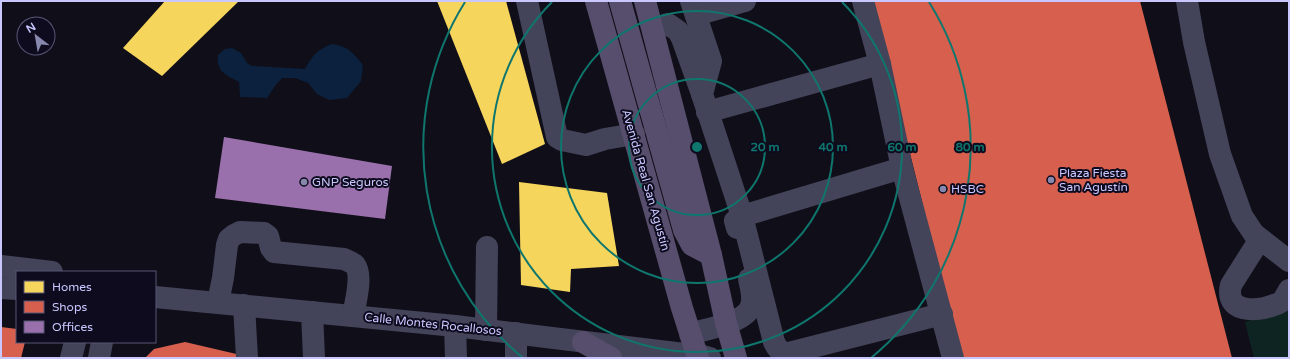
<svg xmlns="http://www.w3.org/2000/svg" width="1290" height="359" font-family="'Varela Round',sans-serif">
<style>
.green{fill:#0e2423}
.water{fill:#0b213d}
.homes{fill:#f6d55c}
.shops{fill:#d6604d}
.offices{fill:#9970ab}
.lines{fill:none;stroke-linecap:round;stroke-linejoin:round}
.minor{stroke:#43445a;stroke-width:22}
.major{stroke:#574d6c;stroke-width:22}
.ring{fill:none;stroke:#0f766e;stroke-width:2}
.poi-dot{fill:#8887ae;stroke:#0d0b1d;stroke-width:1.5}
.labels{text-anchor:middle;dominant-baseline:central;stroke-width:4;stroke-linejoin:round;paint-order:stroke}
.poi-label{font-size:12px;fill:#c9c7ff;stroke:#0d0b1d;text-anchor:start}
.street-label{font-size:12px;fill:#c9c7ff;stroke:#0d0b1d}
.centre{fill:#0f766e;stroke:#0d0b1d;stroke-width:2}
.ring-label{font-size:12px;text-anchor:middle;font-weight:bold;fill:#0f766e;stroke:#0d0b1d;stroke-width:4;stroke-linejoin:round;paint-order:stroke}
</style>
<rect width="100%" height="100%" fill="#100f19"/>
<!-- green -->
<path class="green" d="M 1289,307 L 1289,358 L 1254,358 L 1245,322 Z"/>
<!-- water -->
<path class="water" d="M 332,44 C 348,46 353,53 363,65 L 361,81 L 347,98 L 329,100 L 317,94 L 308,83 L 295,78 L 282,78 L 275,86 L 267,98 L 240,97 L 239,82 C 226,75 216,72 218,55 L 225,49 L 232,48 L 241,53 L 247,63 L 252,66 L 305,69 C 313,55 317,50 332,44 Z"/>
<!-- homes -->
<g class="homes">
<path d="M 165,1 L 239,1 L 162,76 L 123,48 Z"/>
<path d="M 437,1 L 506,1 L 545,144 L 502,164 Z"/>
<path d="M 519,182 L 607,193 L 619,266 L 571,269 L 570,292 L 521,285 Z"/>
</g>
<!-- shops -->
<g class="shops">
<path d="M 872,1 L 1140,1 L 1232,358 L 961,358 Z"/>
<path d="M 1,327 L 17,329 L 17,342 L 25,342 L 21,358 L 1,358 Z"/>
<path d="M 185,342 L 245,356 L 244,358 L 145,358 L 154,349 Z"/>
</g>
<!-- offices -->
<path class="offices" d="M 224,137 L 392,166 L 385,219 L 215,198 Z"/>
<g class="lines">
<!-- minor -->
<g class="minor">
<path d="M 527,1 L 557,137 L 562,140 L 586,145 L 605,139 L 634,134"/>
<path d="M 691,1 L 711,61 L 702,94 L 742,216 L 774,342 C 778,350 781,353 789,353 L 942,314"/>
<path d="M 863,1 L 880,64 L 902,168 L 953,358"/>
<path d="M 1187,1 L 1194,42 L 1220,154 L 1242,216 L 1254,234 L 1289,261"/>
<path d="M 696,15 L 745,1"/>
<path d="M 653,29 L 668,24 L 678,31 L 682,38 L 702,94"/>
<path d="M 707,112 L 880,64"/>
<path d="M 737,228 L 735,221 L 742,216 L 902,168"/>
<path d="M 1260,239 L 1231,285 C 1224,313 1256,312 1274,305 C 1277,304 1281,303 1282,301 C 1285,298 1287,293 1289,290"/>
<path d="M 1,266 L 52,272"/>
<path d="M 1,288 L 17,289"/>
<path d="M 155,297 L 455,326 L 676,353 L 696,354 L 710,358"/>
<path d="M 218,302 L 223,278 L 227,245 L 229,239 L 234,235 L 240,232 L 264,233 L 268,236 L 271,248 L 274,252 L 344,259 C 348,261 352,262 355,265 C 363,275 355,304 353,316"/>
<path d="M 244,305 L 247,358"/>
<path d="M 312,312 L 314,358"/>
<path d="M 455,326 L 456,358"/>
<path d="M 486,330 L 487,247"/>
<path d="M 516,333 L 516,358"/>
<path d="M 690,334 C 705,329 746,323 751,306 C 754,297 751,288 749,279"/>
<path d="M 71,358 L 75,342"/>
<path d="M 99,358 L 102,342"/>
</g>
<!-- major -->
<g class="major">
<path d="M 596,1 L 682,308 L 698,358"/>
<path d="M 620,1 L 684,230 L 692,245 L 711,255"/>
<path d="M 645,1 L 711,255 L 726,323 L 736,358"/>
<path d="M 583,342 L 611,358"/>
</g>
</g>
<!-- distance rings -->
<g class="ring">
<circle cx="697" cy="147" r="68"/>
<circle cx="697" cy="147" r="136"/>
<path d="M842 2A205 205 0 1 1 552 2"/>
<path d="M523 358A273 273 0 0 1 465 2M929 2A273 273 0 0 1 871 358"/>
</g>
<!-- markers -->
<g class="poi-dot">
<circle cx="1051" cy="180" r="4"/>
<circle cx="304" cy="182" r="4"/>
<circle cx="943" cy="189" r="4"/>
</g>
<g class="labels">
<!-- poi labels -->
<g class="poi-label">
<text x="1059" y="173">Plaza Fiesta<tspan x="1059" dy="14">San Agustín</tspan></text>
<text x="312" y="182">GNP Seguros</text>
<text x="951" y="189">HSBC</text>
</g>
<!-- street labels -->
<g class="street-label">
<text transform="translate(646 180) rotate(74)">Avenida Real San Agustín</text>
<text transform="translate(433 324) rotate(6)">Calle Montes Rocallosos</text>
</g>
</g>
<circle cx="697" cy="147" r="6" class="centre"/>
<g class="ring-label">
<text x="765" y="151">20 m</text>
<text x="833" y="151">40 m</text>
<text x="902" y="151">60 m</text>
<text x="970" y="151">80 m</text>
</g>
<!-- border -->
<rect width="1290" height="359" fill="none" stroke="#c9c7ff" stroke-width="4"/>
<!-- legend -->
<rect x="16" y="271" width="140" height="72" fill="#0d0b1d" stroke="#585677"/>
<rect x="24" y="281" width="20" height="12" fill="#f6d55c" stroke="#585677"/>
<text x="52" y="291" font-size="12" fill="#c9c7ff">Homes</text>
<rect x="24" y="301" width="20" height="12" fill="#d6604d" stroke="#585677"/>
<text x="52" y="311" font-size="12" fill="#c9c7ff">Shops</text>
<rect x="24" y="321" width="20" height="12" fill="#9970ab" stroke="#585677"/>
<text x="52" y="331" font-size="12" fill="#c9c7ff">Offices</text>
<!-- north arrow -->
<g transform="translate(36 36) rotate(329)"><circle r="19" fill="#0d0b1d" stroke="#585677"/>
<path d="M0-3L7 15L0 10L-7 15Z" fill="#8887ae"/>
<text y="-6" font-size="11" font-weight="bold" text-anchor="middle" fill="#c9c7ff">N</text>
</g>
</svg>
